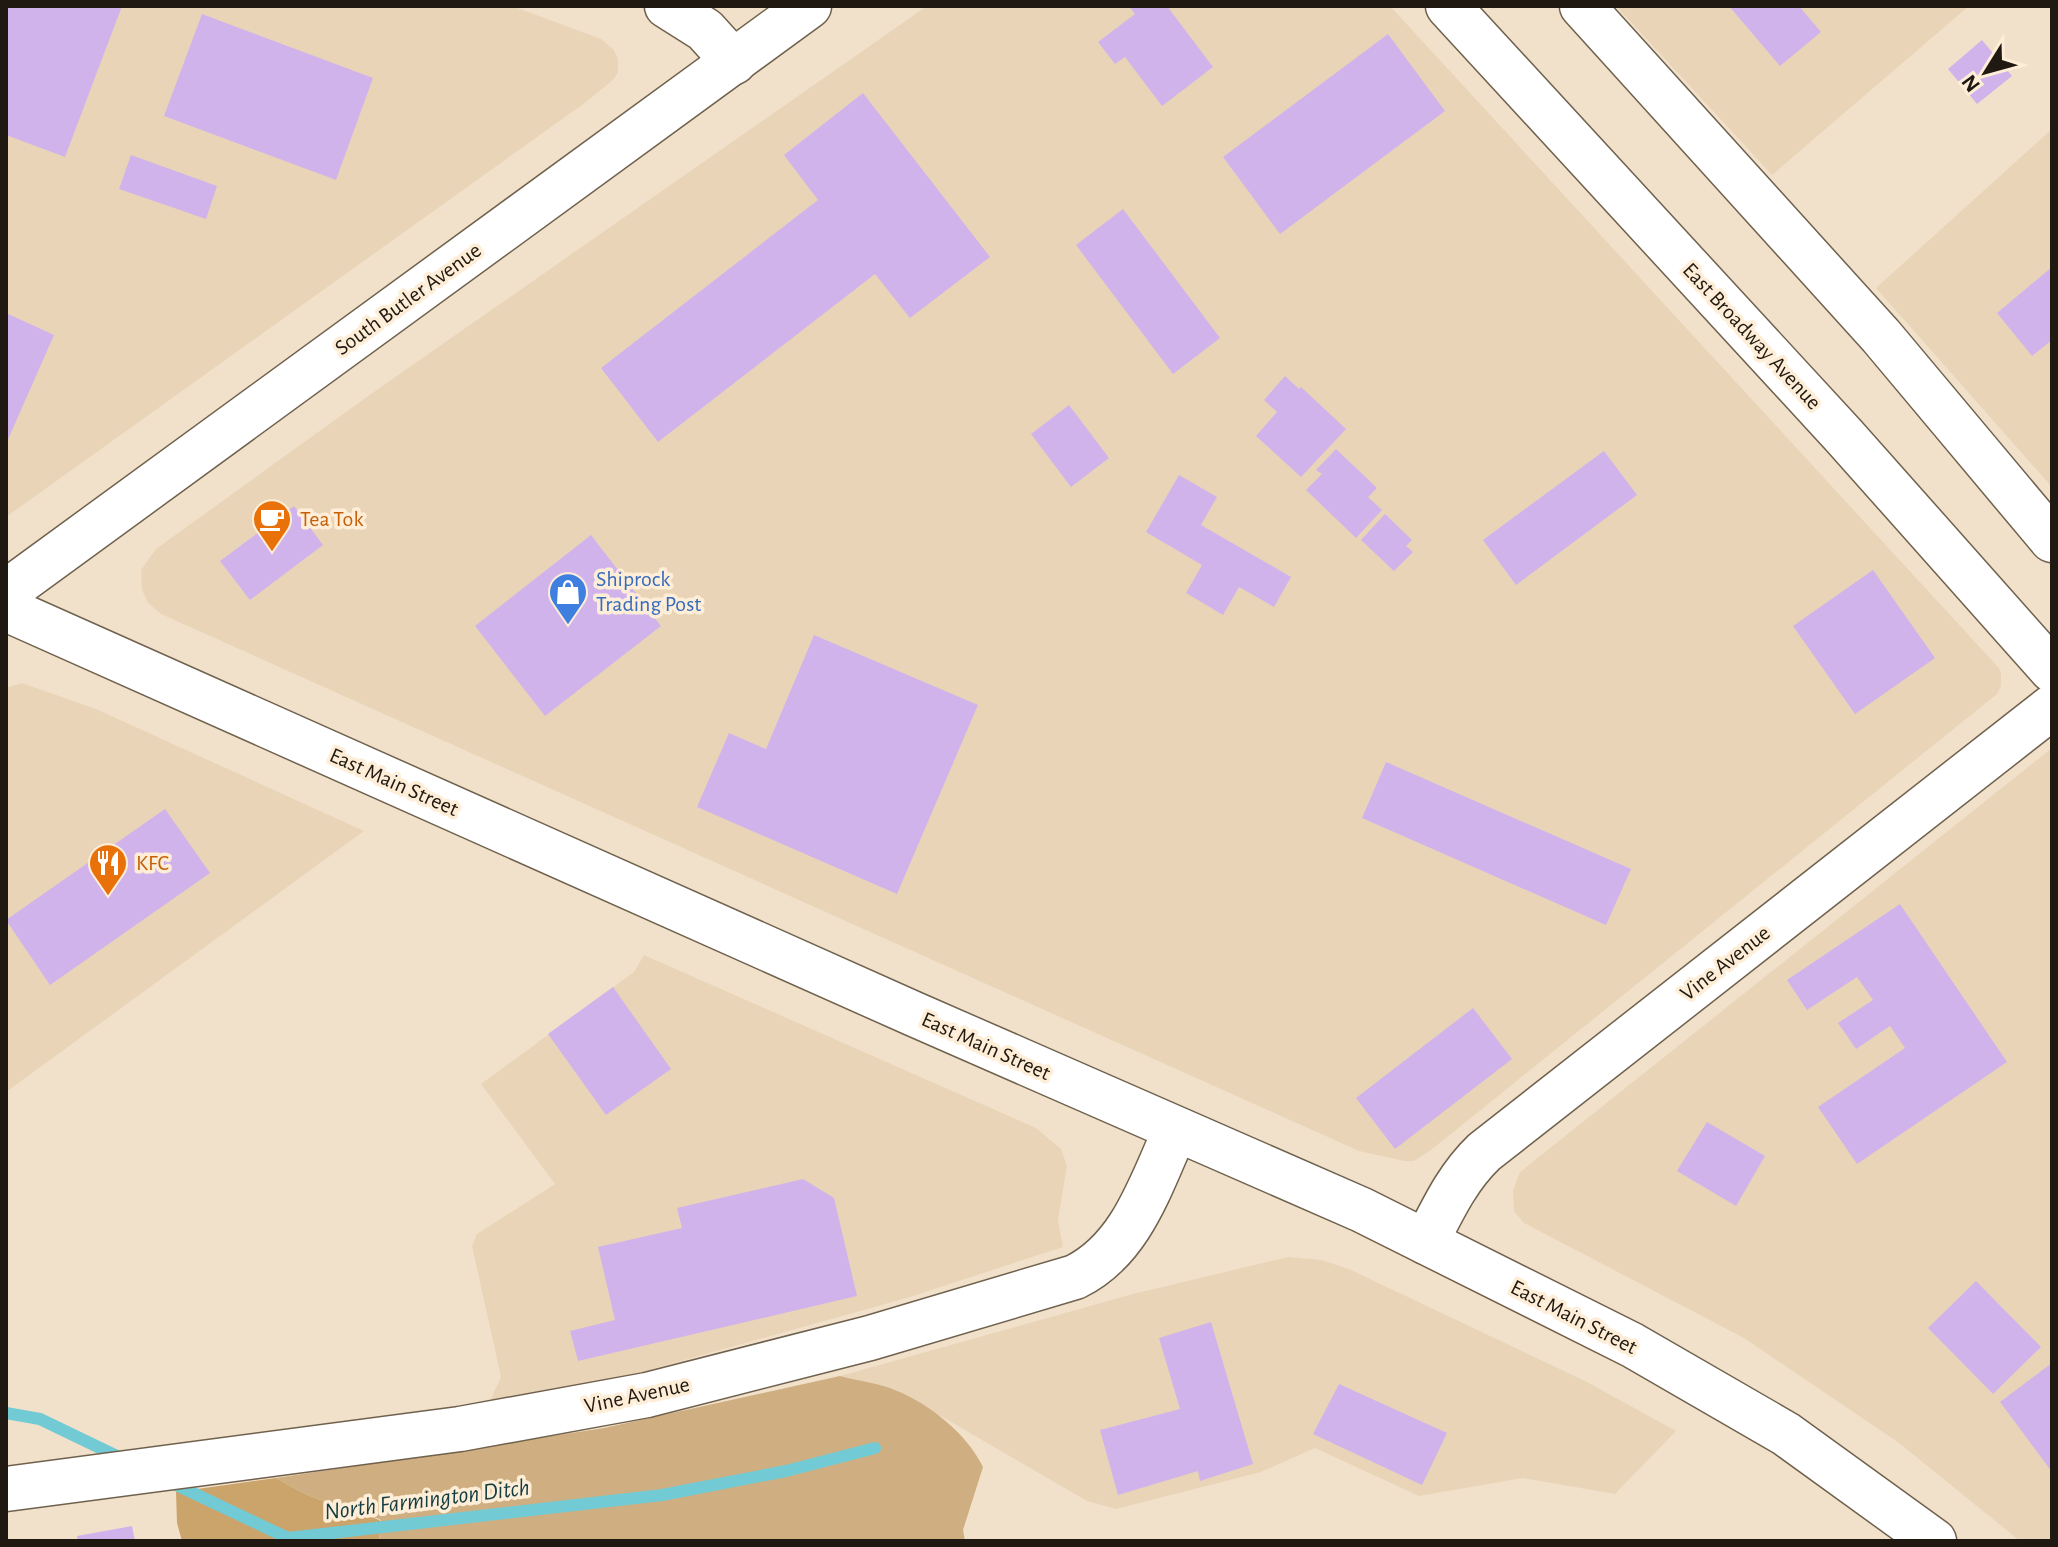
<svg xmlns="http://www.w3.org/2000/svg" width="2058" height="1547" font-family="'Alegreya Sans',sans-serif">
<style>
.built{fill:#ead4b8}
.green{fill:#cfaf81}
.forest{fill:#cba46c}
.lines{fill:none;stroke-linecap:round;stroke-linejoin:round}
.stream{stroke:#72cad4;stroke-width:12}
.building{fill:#d1b3ec}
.minor-casing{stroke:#6f614d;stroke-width:47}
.major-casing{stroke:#6f614d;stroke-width:47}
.minor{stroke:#fff;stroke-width:44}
.major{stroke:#fff;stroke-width:44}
.labels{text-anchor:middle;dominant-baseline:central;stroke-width:7;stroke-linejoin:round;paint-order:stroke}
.street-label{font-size:22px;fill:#1f1911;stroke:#ffeed7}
.food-label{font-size:22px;fill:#c56008;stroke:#ffeed7;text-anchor:start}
.shop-label{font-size:22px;fill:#366cbe;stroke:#ffeed7;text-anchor:start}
.water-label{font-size:24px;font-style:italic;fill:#133d41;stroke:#ffeed7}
</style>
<rect width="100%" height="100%" fill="#f1e1ca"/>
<!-- built -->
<g class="built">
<path d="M 6,6 L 512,6 L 601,39 L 614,50 L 618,59 L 618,72 L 614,79 L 586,102 L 6,517 Z"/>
<path d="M 927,6 L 1390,6 L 1998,667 L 2001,672 L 2001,686 L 1997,694 L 1431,1150 L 1414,1161 L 1404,1161 L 1359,1151 L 161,614 L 148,603 L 142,590 L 141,570 L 156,549 L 371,394 Z"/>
<path d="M 1616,6 L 1969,6 L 1772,175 Z"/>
<path d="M 2052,129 L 2052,487 L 1876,288 Z"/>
<path d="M 22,683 L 96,709 L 364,831 L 6,1092 L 6,688 Z"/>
<path d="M 2052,748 L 2052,1541 L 2020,1541 L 1899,1443 L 1744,1338 L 1524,1223 L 1514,1211 L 1513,1190 L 1520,1172 Z"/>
<path d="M 644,955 L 1036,1128 L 1061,1149 L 1067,1166 L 1058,1220 L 1063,1247 L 910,1297 L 642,1372 L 570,1390 L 490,1401 L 501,1377 L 472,1246 L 477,1234 L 555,1184 L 481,1084 L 634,972 Z"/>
<path d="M 1288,1257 L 1322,1260 L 1351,1270 L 1587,1382 L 1676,1431 L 1615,1494 L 1523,1478 L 1419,1496 L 1315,1448 L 1261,1472 L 1116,1509 L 1087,1501 L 896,1390 L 840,1376 L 1133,1294 Z"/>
</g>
<!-- green -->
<path class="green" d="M 840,1376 C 858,1381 878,1383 895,1390 C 930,1404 967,1434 983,1467 L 963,1530 L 965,1541 L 379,1541 L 381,1520 C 362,1511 344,1508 324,1501 C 307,1496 292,1487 276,1478 L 604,1428 Z"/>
<!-- forest -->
<path class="forest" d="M 276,1478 C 292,1487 307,1496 324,1501 C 344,1508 362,1512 381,1521 L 379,1541 L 182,1541 L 177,1523 L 176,1492 Z"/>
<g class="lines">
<!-- stream -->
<g class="stream">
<path d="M 6,1413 L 40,1419 L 125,1460"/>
<path d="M 170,1482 L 288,1538 L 662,1495 L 786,1471 L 875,1448"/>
</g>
</g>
<!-- building -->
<g class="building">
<path d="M 6,6 L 122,6 L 65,157 L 6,135 Z"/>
<path d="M 1129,6 L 1167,6 L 1213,67 L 1162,106 L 1125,57 L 1115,64 L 1098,42 L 1135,14 Z"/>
<path d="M 1729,6 L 1799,6 L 1821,32 L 1780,66 Z"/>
<path d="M 202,14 L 373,78 L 336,180 L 164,116 Z"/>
<path d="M 1388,34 L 1445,111 L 1280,234 L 1223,157 Z"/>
<path d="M 1982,40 L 2012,76 L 1977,104 L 1948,69 Z"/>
<path d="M 863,93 L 990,257 L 910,318 L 875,274 L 658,442 L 601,368 L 818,200 L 784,155 Z"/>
<path d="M 131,155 L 217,186 L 206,219 L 119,189 Z"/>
<path d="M 1123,209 L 1220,338 L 1173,374 L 1076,245 Z"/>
<path d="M 2052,267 L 2052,340 L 2032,356 L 1997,313 Z"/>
<path d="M 6,313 L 54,335 L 6,444 Z"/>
<path d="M 1285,376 L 1299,389 L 1301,387 L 1346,429 L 1301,477 L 1256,436 L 1277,412 L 1264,400 Z"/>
<path d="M 1069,405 L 1109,458 L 1071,487 L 1031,434 Z"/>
<path d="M 1336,449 L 1377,488 L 1368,497 L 1382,510 L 1356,538 L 1306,490 L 1322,474 L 1316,470 Z"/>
<path d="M 1604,451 L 1637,495 L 1516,585 L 1483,540 Z"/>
<path d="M 1179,475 L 1217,497 L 1201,525 L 1291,577 L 1274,607 L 1239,587 L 1223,615 L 1186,593 L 1202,565 L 1146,532 Z"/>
<path d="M 294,506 L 323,545 L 250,600 L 220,561 Z"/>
<path d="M 1385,514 L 1412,540 L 1406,546 L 1413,552 L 1394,571 L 1361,540 Z"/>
<path d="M 591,535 L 661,626 L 545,716 L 475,626 Z"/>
<path d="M 1873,570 L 1935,658 L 1855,714 L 1793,626 Z"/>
<path d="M 814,635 L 978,705 L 897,894 L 697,807 L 729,733 L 766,749 Z"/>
<path d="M 1386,762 L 1631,869 L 1606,925 L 1362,818 Z"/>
<path d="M 165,809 L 210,873 L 50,985 L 6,920 Z"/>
<path d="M 1900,904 L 2007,1062 L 1857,1164 L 1818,1107 L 1905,1048 L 1890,1026 L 1856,1049 L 1838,1023 L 1873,1000 L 1857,977 L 1807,1010 L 1787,980 Z"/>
<path d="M 613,987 L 671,1069 L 606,1115 L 548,1034 Z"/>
<path d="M 1473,1008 L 1512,1059 L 1395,1149 L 1356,1098 Z"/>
<path d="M 1707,1122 L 1765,1156 L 1736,1206 L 1677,1171 Z"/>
<path d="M 803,1179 L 834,1198 L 857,1296 L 578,1361 L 570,1331 L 615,1320 L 598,1247 L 682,1228 L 677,1208 Z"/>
<path d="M 1976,1281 L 2041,1347 L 1993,1394 L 1928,1328 Z"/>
<path d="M 1211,1322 L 1253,1464 L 1200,1481 L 1198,1471 L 1118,1495 L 1100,1430 L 1180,1409 L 1159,1338 Z"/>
<path d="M 2052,1363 L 2052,1472 L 2000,1402 Z"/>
<path d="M 1339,1384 L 1447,1433 L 1422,1485 L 1313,1434 Z"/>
<path d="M 132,1526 L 135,1541 L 78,1541 L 77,1536 Z"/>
</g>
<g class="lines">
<defs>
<g id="minor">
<path d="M 1426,1242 C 1443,1209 1457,1178 1484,1152 L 2052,707"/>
<path d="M 6,1489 L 460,1429 L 647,1395 L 870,1338 L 1075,1277 C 1132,1249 1151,1183 1176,1129"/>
</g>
<g id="major">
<path d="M 667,6 L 705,30 L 734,62"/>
<path d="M 1448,6 L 1844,436 L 2052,670"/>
<path d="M 1582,6 L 1881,336 L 2052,540"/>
<path d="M 6,592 L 809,6"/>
<path d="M 6,609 L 914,1014 L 1362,1210 L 1632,1345 L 1786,1434 L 1934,1541"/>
</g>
</defs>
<!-- minor casing -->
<use href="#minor" class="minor-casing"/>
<!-- major casing -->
<use href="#major" class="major-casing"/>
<!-- minor -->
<use href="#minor" class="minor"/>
<!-- major -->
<use href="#major" class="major"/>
</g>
<!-- icons -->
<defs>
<symbol id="cafe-pin" viewBox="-11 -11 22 30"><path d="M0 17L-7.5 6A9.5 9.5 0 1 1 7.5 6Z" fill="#e8710a" stroke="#ffeed7"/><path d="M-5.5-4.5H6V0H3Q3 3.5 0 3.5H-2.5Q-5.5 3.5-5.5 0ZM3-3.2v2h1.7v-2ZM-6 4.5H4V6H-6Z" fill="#fff"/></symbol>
<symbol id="shop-pin" viewBox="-11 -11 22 30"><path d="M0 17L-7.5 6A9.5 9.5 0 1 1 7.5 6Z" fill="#3f7fe0" stroke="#ffeed7"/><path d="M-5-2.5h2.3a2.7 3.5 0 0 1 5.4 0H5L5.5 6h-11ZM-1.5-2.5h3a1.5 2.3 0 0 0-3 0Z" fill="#fff"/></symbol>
<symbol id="restaurant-pin" viewBox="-11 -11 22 30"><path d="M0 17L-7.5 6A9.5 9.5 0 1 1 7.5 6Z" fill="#e8710a" stroke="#ffeed7"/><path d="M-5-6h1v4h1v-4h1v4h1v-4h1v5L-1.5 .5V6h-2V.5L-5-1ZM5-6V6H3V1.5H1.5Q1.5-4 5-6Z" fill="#fff"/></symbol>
</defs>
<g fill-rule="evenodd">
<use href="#cafe-pin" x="250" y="497" width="44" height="60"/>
<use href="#shop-pin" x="546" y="570" width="44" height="60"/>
<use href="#restaurant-pin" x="86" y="841" width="44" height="60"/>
</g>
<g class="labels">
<!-- street labels -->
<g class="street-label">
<text transform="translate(408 299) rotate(-36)">South Butler Avenue</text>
<text transform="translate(1752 336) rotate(47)">East Broadway Avenue</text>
<text transform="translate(394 782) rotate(24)">East Main Street</text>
<text transform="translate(1725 963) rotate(-38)">Vine Avenue</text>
<text transform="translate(986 1046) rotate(24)">East Main Street</text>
<text transform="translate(1574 1317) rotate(27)">East Main Street</text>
<text transform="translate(637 1395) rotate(-12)">Vine Avenue</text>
</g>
<!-- food labels -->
<g class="food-label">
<text x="300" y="519">Tea Tok</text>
<text x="136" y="863">KFC</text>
</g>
<!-- shop labels -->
<g class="shop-label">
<text x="596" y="579">Shiprock<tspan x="596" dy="25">Trading Post</tspan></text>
</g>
<!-- water labels -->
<g class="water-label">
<text transform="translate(427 1500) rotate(-7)">North Farmington Ditch</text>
</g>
</g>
<!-- border -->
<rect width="2058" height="1547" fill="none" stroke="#1f1911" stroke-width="16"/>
<!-- north arrow -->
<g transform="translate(1986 72) rotate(233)" stroke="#ffeed7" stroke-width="6" paint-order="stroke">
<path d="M0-6L14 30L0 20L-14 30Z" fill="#1f1911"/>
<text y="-12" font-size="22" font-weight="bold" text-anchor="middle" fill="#1f1911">N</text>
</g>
</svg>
